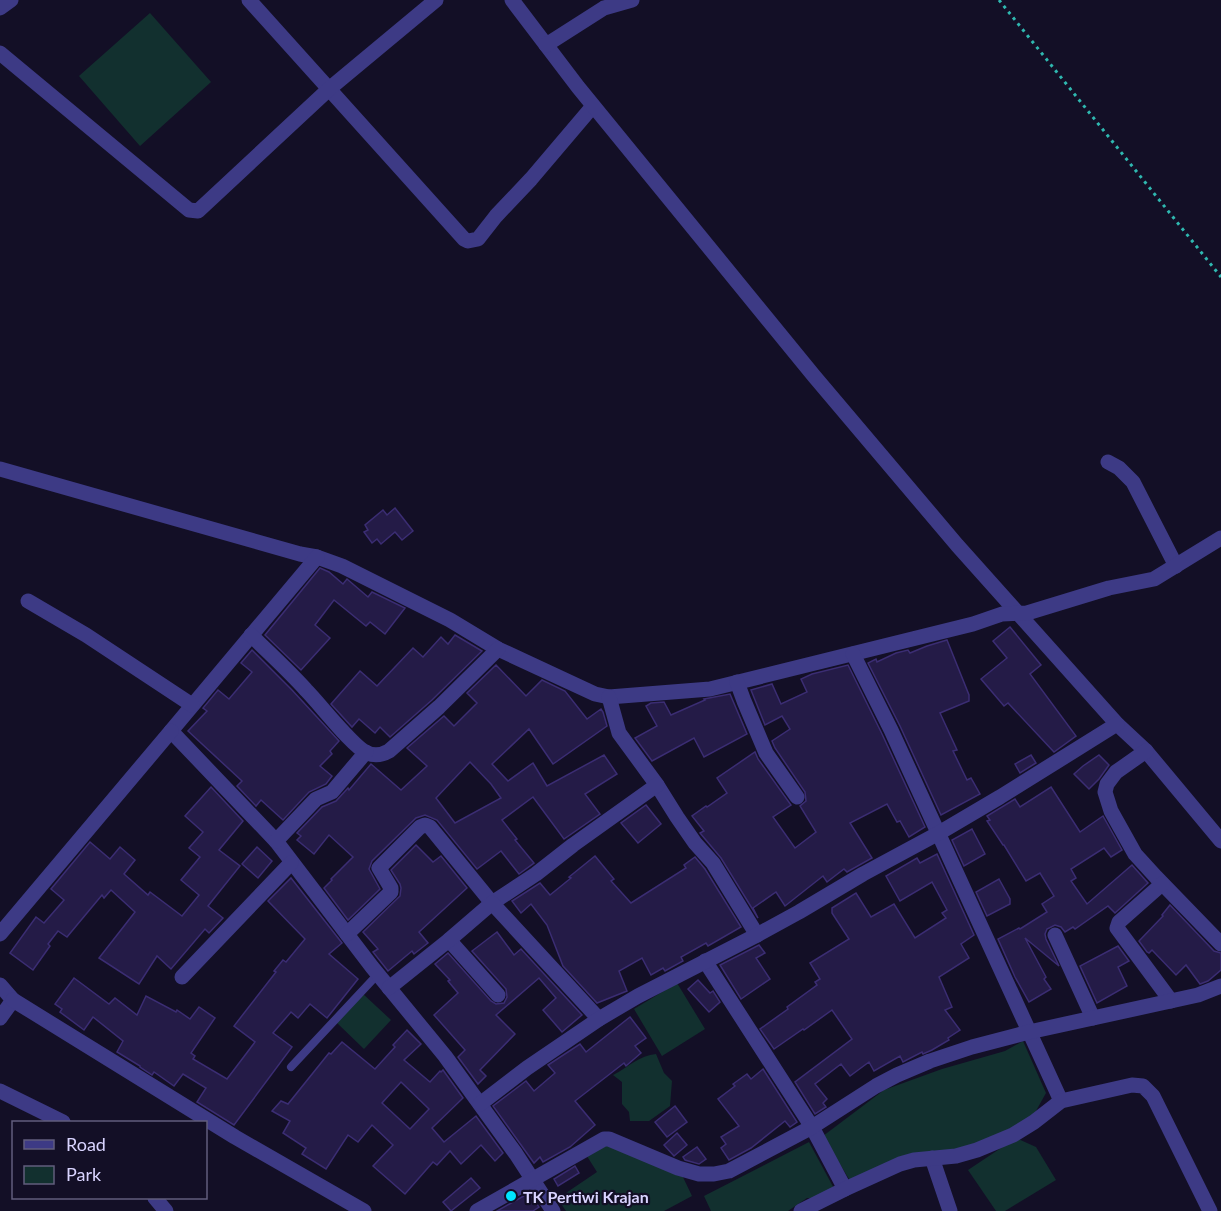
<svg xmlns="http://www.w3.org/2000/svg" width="1221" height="1211" font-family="Lato,sans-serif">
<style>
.green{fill:#12302f}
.building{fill:#241b47;stroke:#3b2d73;stroke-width:1.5;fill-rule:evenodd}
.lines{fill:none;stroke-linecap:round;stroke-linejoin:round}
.path{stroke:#2fb8b0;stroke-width:3;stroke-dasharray:3 4.5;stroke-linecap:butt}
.lane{stroke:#3d3a85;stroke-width:8}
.street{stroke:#3d3a85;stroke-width:15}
.poi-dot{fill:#00e5ff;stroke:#130f26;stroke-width:2}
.labels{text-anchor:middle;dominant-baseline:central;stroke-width:4.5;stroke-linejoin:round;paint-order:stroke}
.poi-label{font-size:16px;font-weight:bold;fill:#d9d4ff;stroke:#130f26;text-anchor:start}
</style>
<rect width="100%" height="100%" fill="#130f26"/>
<!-- green -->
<g class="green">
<path d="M 150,13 L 211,82 L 140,146 L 79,76 Z"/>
<path d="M 677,983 L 705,1029 L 662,1056 L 634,1009 Z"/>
<path d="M 362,993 L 391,1020 L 364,1049 L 335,1021 Z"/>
<path d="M 1023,1041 L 1046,1093 L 1032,1118 L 987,1140 L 852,1184 L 823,1136 L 884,1090 L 942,1069 L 1005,1051 Z"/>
<path d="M 656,1054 L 664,1073 L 672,1081 L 670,1106 L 649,1121 L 630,1121 L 629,1112 L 622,1104 L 622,1082 L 613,1075 C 627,1068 640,1055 656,1054 Z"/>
<path d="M 1016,1138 L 1036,1147 L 1056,1180 L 1005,1211 L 996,1211 L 968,1170 Z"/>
<path d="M 607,1142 L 681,1173 L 692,1196 L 664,1211 L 566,1211 L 559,1201 L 560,1197 L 597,1172 L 585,1153 Z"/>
<path d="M 809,1142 L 837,1194 L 826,1199 L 807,1198 L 788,1211 L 711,1211 L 704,1196 Z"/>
</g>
<!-- building -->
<g class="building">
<path d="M 395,508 L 413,531 L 402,540 L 395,532 L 381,544 L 377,539 L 372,543 L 364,532 L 368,530 L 365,525 L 383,510 L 387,515 Z"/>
<path d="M 320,568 L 329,572 L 343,584 L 347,579 L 368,597 L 372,592 L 405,608 L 385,634 L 370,622 L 366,626 L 334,600 L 315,625 L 330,638 L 301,670 L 265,635 Z"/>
<path d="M 1010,627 L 1041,665 L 1030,674 L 1076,736 L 1054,752 L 1008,703 L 1004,706 L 981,679 L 1007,658 L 993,641 Z"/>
<path d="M 455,635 L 482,651 L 432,700 L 390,737 L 380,727 L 375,733 L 359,719 L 352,727 L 331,704 L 360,671 L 377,686 L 413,648 L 423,657 L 441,637 L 448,644 Z"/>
<path d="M 947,640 L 969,695 L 969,701 L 940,713 L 957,750 L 953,751 L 967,780 L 971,778 L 980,794 L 941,815 L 900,726 L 868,663 L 876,659 L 877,662 L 896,653 L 908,650 L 910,653 L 927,646 Z"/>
<path d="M 252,650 L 292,690 L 339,741 L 330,751 L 332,754 L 320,766 L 332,776 L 326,784 L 309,792 L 283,820 L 261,800 L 256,806 L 237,786 L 242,781 L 188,731 L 207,711 L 203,708 L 218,690 L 229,699 L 252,672 L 241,663 Z"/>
<path d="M 496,665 L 526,696 L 542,680 L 565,691 L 587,719 L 601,709 L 603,712 L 607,726 L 553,764 L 529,729 L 492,764 L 508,781 L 533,763 L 547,786 L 604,755 L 617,774 L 585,794 L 600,814 L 564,839 L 533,797 L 502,820 L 517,839 L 515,840 L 534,863 L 519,874 L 501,851 L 477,869 L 437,820 L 425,815 L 416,818 L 372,861 L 369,869 L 380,889 L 348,920 L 324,888 L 332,880 L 331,879 L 353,857 L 329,835 L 314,854 L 297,840 L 301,836 L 297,833 L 322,807 L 336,801 L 348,788 L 349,790 L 371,764 L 401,790 L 427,766 L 407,748 L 444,716 L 454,726 L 477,703 L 467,693 ZM 470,762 L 491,784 L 501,798 L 455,823 L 436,798 Z"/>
<path d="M 848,665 L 882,734 L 925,827 L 909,837 L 900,821 L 897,822 L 887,804 L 850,823 L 872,858 L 847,872 L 844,869 L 827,882 L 823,876 L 785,906 L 776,892 L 753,908 L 758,918 L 721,858 L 700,833 L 704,831 L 692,816 L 706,806 L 707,807 L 727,793 L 717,778 L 755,752 L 758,759 L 791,805 L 773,817 L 795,848 L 816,832 L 800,806 L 806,801 L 805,792 L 775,748 L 772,741 L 790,729 L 782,716 L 765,725 L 751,690 L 772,684 L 781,704 L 807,692 L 801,679 L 812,674 Z"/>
<path d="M 730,694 L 747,734 L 704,757 L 694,738 L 652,761 L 635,738 L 657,726 L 646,706 L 651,703 L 664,702 L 671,715 L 705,700 L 704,699 Z"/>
<path d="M 1031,755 L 1036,763 L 1020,773 L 1015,764 Z"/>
<path d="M 1099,755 L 1109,765 L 1099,779 L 1089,789 L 1074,774 L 1083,766 Z"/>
<path d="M 211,787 L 243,821 L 219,850 L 240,866 L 208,906 L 223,918 L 209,933 L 205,929 L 171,969 L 157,956 L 139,984 L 99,958 L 135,912 L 111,890 L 104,898 L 102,895 L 67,937 L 58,931 L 48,944 L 50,946 L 33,970 L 10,953 L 36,917 L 44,923 L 64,900 L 51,889 L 90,842 L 110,859 L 120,847 L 135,860 L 124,874 L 148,895 L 150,892 L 182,916 L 199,895 L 181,880 L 200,857 L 189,848 L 203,832 L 185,816 Z"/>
<path d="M 1051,787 L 1080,832 L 1103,816 L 1122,850 L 1111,857 L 1104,848 L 1071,869 L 1076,878 L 1071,881 L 1087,904 L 1132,865 L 1148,883 L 1115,913 L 1108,906 L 1075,929 L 1073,927 L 1065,932 L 1061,927 L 1055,925 L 1047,929 L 1045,934 L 1046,939 L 1059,966 L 1025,938 L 1046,977 L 1044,979 L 1051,989 L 1029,1002 L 1015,977 L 998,939 L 1019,928 L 1020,929 L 1047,912 L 1042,904 L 1054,896 L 1040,873 L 1026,881 L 1004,845 L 1003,845 L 987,821 L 990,820 L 987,816 L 1015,799 L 1020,807 Z"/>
<path d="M 646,805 L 661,824 L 638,843 L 621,823 Z"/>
<path d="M 972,829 L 985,854 L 964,866 L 952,840 Z"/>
<path d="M 416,845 L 433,862 L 441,856 L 467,888 L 419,932 L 428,943 L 414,954 L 412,951 L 388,971 L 373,952 L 378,949 L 363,932 L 400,896 L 401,888 L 400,884 L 391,870 Z"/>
<path d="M 257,847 L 272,861 L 258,878 L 242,864 Z"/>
<path d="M 937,854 L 974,935 L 961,944 L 969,958 L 939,977 L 952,1007 L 945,1010 L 960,1030 L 948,1038 L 949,1040 L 932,1050 L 923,1054 L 922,1052 L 903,1062 L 900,1056 L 874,1071 L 869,1062 L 850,1076 L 841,1064 L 815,1084 L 827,1099 L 823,1103 L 826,1107 L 815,1114 L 795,1082 L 852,1039 L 832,1010 L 804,1030 L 803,1029 L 774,1049 L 760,1029 L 788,1009 L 787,1007 L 817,985 L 815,982 L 820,979 L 810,963 L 849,939 L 832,913 L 832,908 L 856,893 L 871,917 L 894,904 L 915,938 L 946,918 L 942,913 L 947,910 L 932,882 L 900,901 L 886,876 L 917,858 L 920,863 Z"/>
<path d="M 595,856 L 614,879 L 611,881 L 631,903 L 686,868 L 684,865 L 695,857 L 705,869 L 741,927 L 708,946 L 706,943 L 681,957 L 683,961 L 665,971 L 663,968 L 651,975 L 642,958 L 619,971 L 627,991 L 597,1003 L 563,966 L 547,925 L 531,904 L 521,913 L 512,901 L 540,883 L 550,895 L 571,878 L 569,877 Z"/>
<path d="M 291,878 L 342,943 L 329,954 L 358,979 L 327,1018 L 310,1004 L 298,1018 L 291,1012 L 273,1033 L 292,1047 L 234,1125 L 197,1102 L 206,1088 L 183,1074 L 174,1086 L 154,1072 L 152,1075 L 140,1067 L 140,1066 L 117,1052 L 123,1041 L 93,1017 L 84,1030 L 60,1012 L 62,1009 L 55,1004 L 74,978 L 109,1004 L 115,998 L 137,1015 L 146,996 L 176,1012 L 177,1010 L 190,1019 L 199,1007 L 215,1018 L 191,1053 L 195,1056 L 193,1059 L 227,1079 L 255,1042 L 234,1026 L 276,972 L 274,971 L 283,960 L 286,962 L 305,939 L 268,901 Z"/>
<path d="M 999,879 L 1010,899 L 1010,904 L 987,916 L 976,892 Z"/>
<path d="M 1170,905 L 1214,951 L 1221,953 L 1221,970 L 1208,981 L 1200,984 L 1186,965 L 1176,975 L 1152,950 L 1149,953 L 1147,952 L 1139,941 L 1163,916 L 1162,915 Z"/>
<path d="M 497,932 L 514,955 L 521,949 L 582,1015 L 562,1032 L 543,1010 L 556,998 L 539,978 L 496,1015 L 515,1034 L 480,1070 L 486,1076 L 478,1084 L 458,1057 L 465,1050 L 434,1015 L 458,993 L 448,981 L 450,980 L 435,964 L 448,953 L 491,1001 L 496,1004 L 504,1003 L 507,997 L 506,989 L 472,951 Z"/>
<path d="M 759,945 L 765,953 L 756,958 L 770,979 L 741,999 L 720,965 Z"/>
<path d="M 1118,946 L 1129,961 L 1118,967 L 1127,986 L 1097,1003 L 1080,966 Z"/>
<path d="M 698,980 L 710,993 L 713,991 L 720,1002 L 709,1012 L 688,989 Z"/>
<path d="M 630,1017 L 646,1038 L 635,1046 L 641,1053 L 626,1066 L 624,1063 L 575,1101 L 595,1125 L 570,1147 L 543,1162 L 540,1157 L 534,1163 L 493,1106 L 526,1081 L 534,1091 L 555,1073 L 548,1065 L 580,1044 L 586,1052 Z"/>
<path d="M 407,1030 L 421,1044 L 404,1060 L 430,1082 L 440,1071 L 441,1072 L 443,1070 L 463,1098 L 432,1128 L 444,1142 L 476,1116 L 503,1153 L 495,1161 L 481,1145 L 461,1164 L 450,1151 L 437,1165 L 433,1162 L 405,1194 L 373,1166 L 393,1145 L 372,1125 L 358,1142 L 348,1135 L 326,1169 L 302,1154 L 306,1148 L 283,1133 L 290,1121 L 272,1111 L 281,1101 L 288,1104 L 329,1053 L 331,1054 L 342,1042 L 375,1069 L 395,1047 L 393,1045 ZM 401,1082 L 429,1109 L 410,1129 L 382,1103 Z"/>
<path d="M 763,1069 L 797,1122 L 790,1127 L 785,1121 L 751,1148 L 729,1160 L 721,1148 L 726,1144 L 721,1137 L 739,1126 L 718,1099 L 735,1086 L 733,1084 L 747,1074 L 751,1079 Z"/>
<path d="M 675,1106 L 687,1122 L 667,1137 L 655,1122 Z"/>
<path d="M 677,1133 L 687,1145 L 674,1156 L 664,1145 Z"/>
<path d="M 697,1147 L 706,1159 L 699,1164 L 685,1160 L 683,1157 Z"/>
<path d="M 575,1166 L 579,1173 L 558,1186 L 554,1179 Z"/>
<path d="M 471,1178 L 480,1188 L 451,1211 L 443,1202 Z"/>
<path d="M 529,1193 L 539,1207 L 533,1211 L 497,1211 Z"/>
</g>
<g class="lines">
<!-- path -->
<path class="path" d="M 999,0 L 1221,277"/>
<!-- lane -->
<path class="lane" d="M 291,1067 L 378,974"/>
<!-- street -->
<g class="street">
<path d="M 249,0 L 464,239 L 468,241 L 478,239 L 496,216 L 531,179 L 593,106"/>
<path d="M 512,0 L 578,87 L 814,376 L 957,545 L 1117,724 L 1146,751 L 1221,841"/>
<path d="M 0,8 L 11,0"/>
<path d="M 546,45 L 604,8 L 632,0"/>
<path d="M 0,53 L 189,210 L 198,211 L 329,89 L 436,0"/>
<path d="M 1108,462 L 1119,468 L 1133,482 L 1176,566"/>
<path d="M 0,469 L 300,554 L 317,557 L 342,566 L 450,620 L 498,649 L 595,694 L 609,697 L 710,689 L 973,624 L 1002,614 L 1027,613 L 1109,588 L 1154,579 L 1221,538"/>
<path d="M 317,557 L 171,731 L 276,841 L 372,967 L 445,1056 L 516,1154 L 553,1211"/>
<path d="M 28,601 L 86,635 L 192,705"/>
<path d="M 251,635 C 269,653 289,671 306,690 C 320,704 352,746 367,753 C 375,756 382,755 389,751 L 439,707 L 498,649"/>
<path d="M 853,654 L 891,730 L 1061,1101"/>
<path d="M 737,682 L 744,701 L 766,753 L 797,797"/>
<path d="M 609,697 L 619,733 L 657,785 L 677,817 L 695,843 L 713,863 L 757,935"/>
<path d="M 1146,751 L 1116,772 L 1107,784 L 1105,792 L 1111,811 L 1135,854 L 1156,877 L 1221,944"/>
<path d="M 276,841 L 316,799 L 332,792 L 366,752"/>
<path d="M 1162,884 L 1119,922 L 1117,928 L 1171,1001"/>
<path d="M 0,934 L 171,731"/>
<path d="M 347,934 L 391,892 L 391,888 L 379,868 L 420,827 L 425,825 L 430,827 L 492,903 L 536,874 L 573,845 L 657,785"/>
<path d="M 1055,935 L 1093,1018"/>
<path d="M 449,940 L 498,995"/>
<path d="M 705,961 L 812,1127 L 845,1189"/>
<path d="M 182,977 L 291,863"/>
<path d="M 0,985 L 13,1000 L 0,1018"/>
<path d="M 389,988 L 449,940 L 492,903 L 599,1019"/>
<path d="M 13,1000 L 235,1137 L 364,1211"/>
<path d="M 0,1091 L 63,1122"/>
<path d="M 480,1104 L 527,1068 L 599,1019 L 638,996 L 757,935 L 799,912 L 863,874 L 939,833 L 1000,797 L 1117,724"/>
<path d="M 932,1158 L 950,1211"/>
<path d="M 155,1198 L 166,1211"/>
<path d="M 477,1211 L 604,1139 L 609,1139 L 678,1168 L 699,1174 L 714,1174 L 729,1171 L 812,1127 L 876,1086 L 897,1075 L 930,1061 L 972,1047 L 1029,1032 L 1198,995 L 1221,986"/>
<path d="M 801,1211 L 845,1189 L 900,1164 L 914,1160 L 956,1156 L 977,1150 L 1013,1135 L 1034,1122 L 1061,1101 L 1132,1085 L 1143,1086 L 1153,1096 L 1210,1211"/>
</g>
</g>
<!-- markers -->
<circle class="poi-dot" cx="511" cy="1196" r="6"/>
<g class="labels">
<!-- poi labels -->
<g class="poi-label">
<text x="523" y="1196">TK Pertiwi Krajan</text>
</g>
</g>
<!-- legend -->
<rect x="12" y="1121" width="195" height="78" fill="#130f26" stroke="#625e7d" stroke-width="1.5"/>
<rect x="24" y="1140" width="30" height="9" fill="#3d3a85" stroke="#625e7d" stroke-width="1.5"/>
<text x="66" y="1151" font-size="18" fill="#d9d4ff">Road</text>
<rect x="24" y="1166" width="30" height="18" fill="#12302f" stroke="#625e7d" stroke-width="1.5"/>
<text x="66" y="1181" font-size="18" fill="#d9d4ff">Park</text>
</svg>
